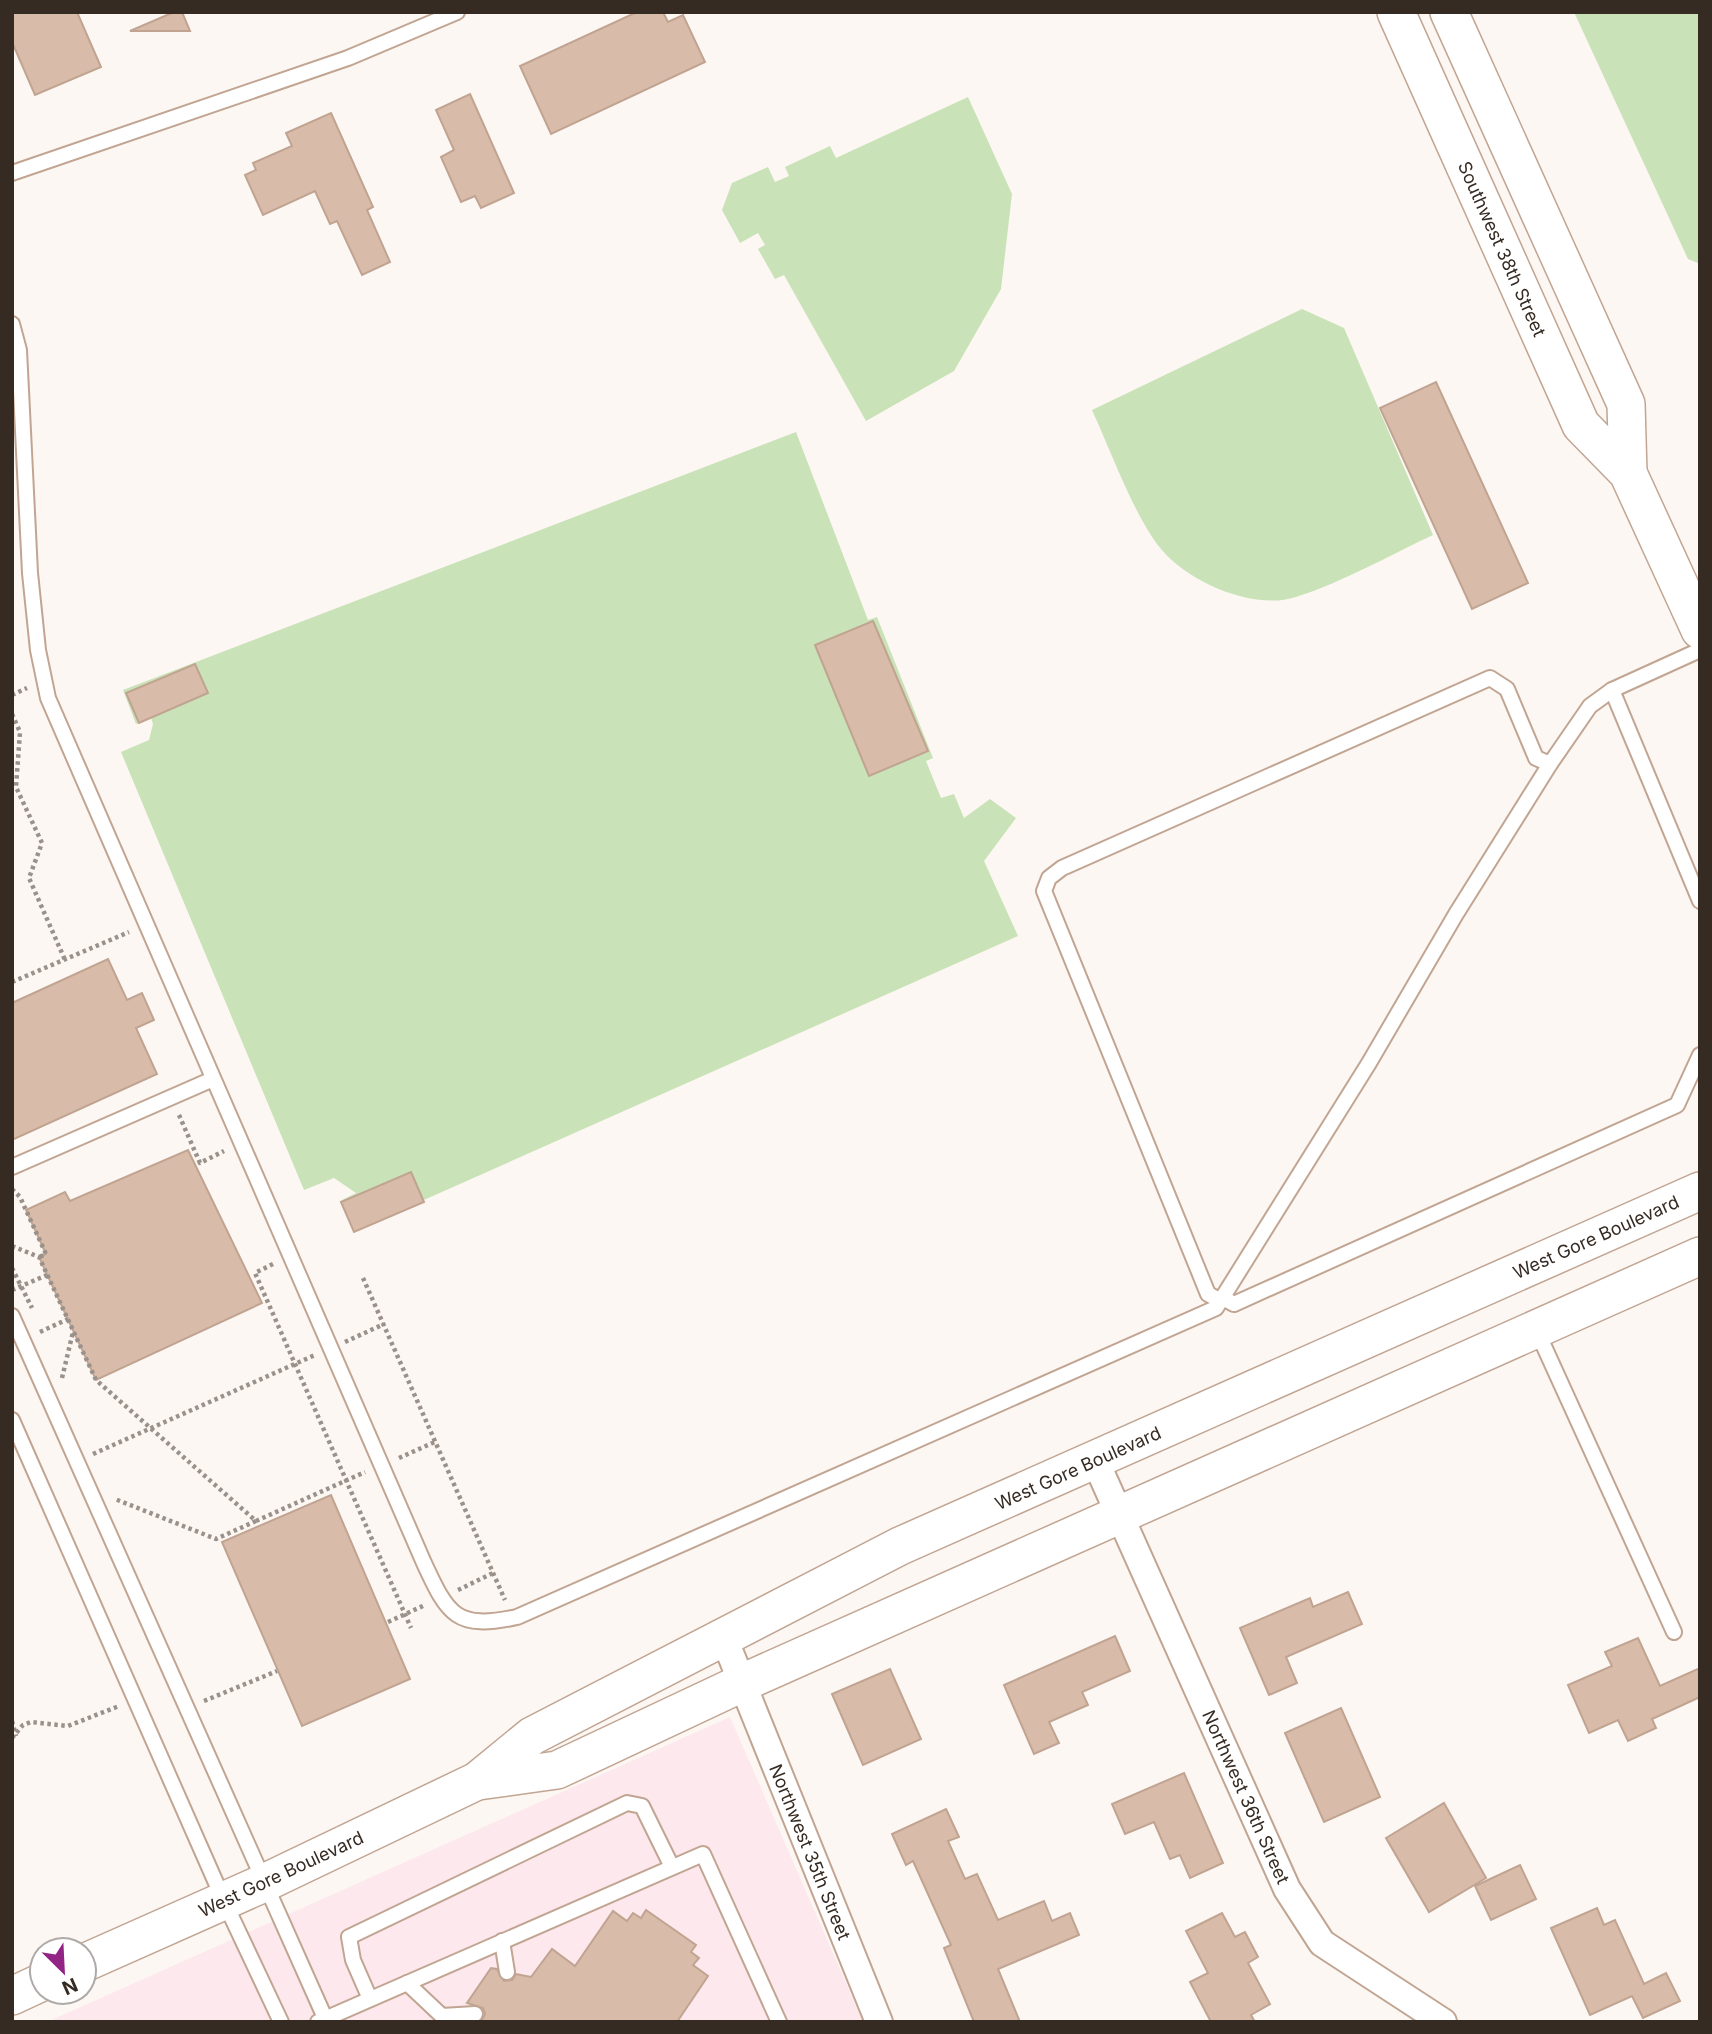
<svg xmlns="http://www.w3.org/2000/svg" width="1712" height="2034" font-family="Inter,sans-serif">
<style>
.medical{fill:#fde8ed}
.green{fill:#c9e2b7}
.building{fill:#d8bba9;stroke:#c0a491;stroke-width:2}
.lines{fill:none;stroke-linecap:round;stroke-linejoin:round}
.lane-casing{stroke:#c1a592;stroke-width:18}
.street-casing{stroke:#c1a592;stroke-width:30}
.secondary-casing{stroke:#c1a592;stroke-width:40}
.path{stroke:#9a918b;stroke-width:4.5;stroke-dasharray:3.5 3.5;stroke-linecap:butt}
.lane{stroke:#fff;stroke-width:14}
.street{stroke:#fff;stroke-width:26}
.secondary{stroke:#fff;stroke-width:37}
.labels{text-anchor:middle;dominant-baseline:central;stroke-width:5;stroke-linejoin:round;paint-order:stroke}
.street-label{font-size:18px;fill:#362b23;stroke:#fff}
</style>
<rect width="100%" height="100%" fill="#fdf7f3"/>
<!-- medical -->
<path class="medical" d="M 730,1717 L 863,2022 L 47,2022 Z"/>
<!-- green -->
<g class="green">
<path d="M 1574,12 L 1700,12 L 1700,264 L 1688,259 Z"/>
<path d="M 968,97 L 1012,194 L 1001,289 L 954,371 L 866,421 L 784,275 L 775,279 L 758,249 L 765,245 L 758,233 L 740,243 L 722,210 L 732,183 L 768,167 L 775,182 L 789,176 L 785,167 L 830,146 L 836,158 Z"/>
<path d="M 1302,309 L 1344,328 L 1433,535 C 1388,556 1343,582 1296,597 C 1254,611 1188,582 1161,549 C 1135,518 1110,449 1092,410 Z"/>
<path d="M 796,432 L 868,620 L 877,617 L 933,758 L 926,761 L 941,798 L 954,794 L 964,818 L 990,799 L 1016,818 L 984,861 L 1018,936 L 354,1231 L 340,1201 L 356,1193 L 334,1178 L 304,1190 L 121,752 L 149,740 L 153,724 L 151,718 L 136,724 L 123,690 Z"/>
</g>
<!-- building -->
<g class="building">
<path d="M 12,12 L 77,12 L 101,67 L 35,95 L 12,42 Z"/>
<path d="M 174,12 L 182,12 L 190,31 L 130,31 Z"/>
<path d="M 637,12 L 663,12 L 668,22 L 683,15 L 705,62 L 551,134 L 520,66 Z"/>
<path d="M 470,94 L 514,193 L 481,208 L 475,196 L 461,202 L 441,157 L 454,150 L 436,110 Z"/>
<path d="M 331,113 L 373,207 L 367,210 L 390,262 L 362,275 L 337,221 L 330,224 L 315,191 L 263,215 L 245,175 L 256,170 L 253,163 L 292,146 L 286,133 Z"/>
<path d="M 1436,382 L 1528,583 L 1472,609 L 1380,408 Z"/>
<path d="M 873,621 L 928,751 L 869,776 L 815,645 Z"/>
<path d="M 195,664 L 208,693 L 139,723 L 126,693 Z"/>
<path d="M 108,959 L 127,1000 L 142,993 L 154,1020 L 136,1028 L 157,1074 L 12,1140 L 12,1003 Z"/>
<path d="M 188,1150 L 262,1303 L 96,1380 L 39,1257 L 46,1254 L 26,1210 L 65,1192 L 70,1201 Z"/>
<path d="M 411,1172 L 424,1202 L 354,1232 L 341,1202 Z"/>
<path d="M 331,1495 L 410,1679 L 302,1726 L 222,1542 Z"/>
<path d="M 1348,1592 L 1362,1624 L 1286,1657 L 1297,1683 L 1269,1695 L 1240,1628 L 1310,1598 L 1313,1607 Z"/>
<path d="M 1115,1636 L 1130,1671 L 1082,1692 L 1088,1705 L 1049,1722 L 1059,1743 L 1034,1754 L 1004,1685 Z"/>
<path d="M 1638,1638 L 1660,1686 L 1700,1668 L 1700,1697 L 1652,1719 L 1656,1728 L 1628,1741 L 1618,1720 L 1589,1733 L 1568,1685 L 1612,1666 L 1605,1652 Z"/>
<path d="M 890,1669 L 921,1739 L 863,1765 L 832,1694 Z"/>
<path d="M 1341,1708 L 1380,1797 L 1324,1822 L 1285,1733 Z"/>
<path d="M 1184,1773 L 1223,1863 L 1190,1878 L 1180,1855 L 1170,1859 L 1154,1822 L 1125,1834 L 1112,1804 Z"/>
<path d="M 1444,1803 L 1486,1878 L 1429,1912 L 1386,1838 Z"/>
<path d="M 946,1809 L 959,1837 L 948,1841 L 965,1879 L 977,1874 L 998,1920 L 1044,1901 L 1052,1921 L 1070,1913 L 1079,1935 L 998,1969 L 1020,2022 L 974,2022 L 944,1948 L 951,1945 L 913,1861 L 906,1865 L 892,1834 Z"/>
<path d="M 1520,1865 L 1536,1899 L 1491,1920 L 1475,1886 Z"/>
<path d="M 1597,1908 L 1604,1925 L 1615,1920 L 1644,1984 L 1666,1973 L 1680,2001 L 1643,2018 L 1632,1996 L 1590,2015 L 1551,1928 Z"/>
<path d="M 646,1910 L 696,1945 L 691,1952 L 699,1958 L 693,1965 L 708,1976 L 677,2022 L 481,2022 L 485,2014 L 483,2008 L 467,2003 L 491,1968 L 497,1969 L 504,1981 L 512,1980 L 516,1974 L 531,1977 L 552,1949 L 575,1966 L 613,1911 L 627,1921 L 633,1913 L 641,1918 Z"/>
<path d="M 1222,1913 L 1235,1937 L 1245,1932 L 1258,1957 L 1248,1963 L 1270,2004 L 1251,2015 L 1255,2022 L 1211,2022 L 1190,1982 L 1208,1973 L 1186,1931 Z"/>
</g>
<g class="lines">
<defs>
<g id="lane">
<path d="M 12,173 L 348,58 L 457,12"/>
<path d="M 12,324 L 19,350 L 30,573 L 38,650 L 48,698 L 424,1563 C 448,1615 456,1630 517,1617 L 1216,1308 L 1369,1063 L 1456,914 L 1550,764 L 1590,706 L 1612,690 L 1700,650"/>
<path d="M 1612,690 L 1700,901"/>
<path d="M 12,1167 L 213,1079"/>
<path d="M 1223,1298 L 1234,1304 L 1677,1105 L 1700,1055"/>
<path d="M 1221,1301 L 1208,1294 L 1044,891 L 1049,878 L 1062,868 L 1490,678 L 1507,689 L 1536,758 L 1550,764"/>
<path d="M 12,1316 L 325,2018"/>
<path d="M 1537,1331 L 1674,1632"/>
<path d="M 12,1420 L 224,1901 L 281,2022"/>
<path d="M 502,1941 L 507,1972"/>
<path d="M 407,1983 L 442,2016 L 475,2014"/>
<path d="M 370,1999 L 353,1960 L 349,1937 L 627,1803 L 642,1806 L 672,1867"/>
<path d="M 318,2022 L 703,1854 L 779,2022"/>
</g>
<g id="street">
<path d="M 1095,1460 L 1287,1889 L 1322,1943 L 1443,2022"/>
<path d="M 724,1638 L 879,2022"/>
</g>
<g id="secondary">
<path d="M 1396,12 L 1581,425 L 1628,473 L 1700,630"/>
<path d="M 1449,12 L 1626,404 L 1628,473"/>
<path d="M 478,1781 L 557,1770 L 742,1683 L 1700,1256"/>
<path d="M 84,1963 L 264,1883 L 477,1781 L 532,1736 L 900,1546 L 1700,1191"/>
<path d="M 12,1996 L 42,1982"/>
</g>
</defs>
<!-- lane casing -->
<use href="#lane" class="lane-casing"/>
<!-- street casing -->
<use href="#street" class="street-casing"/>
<!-- secondary casing -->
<use href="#secondary" class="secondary-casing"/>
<!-- path -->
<g class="path">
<path d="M 12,695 L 27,688"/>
<path d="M 12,714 L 20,732 L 16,787 L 42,843 L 29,878 L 65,960"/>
<path d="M 12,982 L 129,932"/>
<path d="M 179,1115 L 200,1163 L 224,1151"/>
<path d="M 12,1189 L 20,1197 L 46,1254 L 39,1257"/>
<path d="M 12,1246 L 39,1257 L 96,1380 L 256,1521 L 216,1539 L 115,1499"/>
<path d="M 273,1264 L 255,1273 L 411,1628"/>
<path d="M 12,1268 L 32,1308"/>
<path d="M 363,1278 L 505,1600"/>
<path d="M 12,1290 L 47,1275"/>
<path d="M 40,1332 L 68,1319"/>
<path d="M 345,1342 L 384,1324"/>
<path d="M 62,1378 L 73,1332"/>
<path d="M 93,1454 L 315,1355"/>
<path d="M 399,1458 L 437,1441"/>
<path d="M 256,1521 L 365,1472"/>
<path d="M 458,1590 L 495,1572"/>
<path d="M 388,1622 L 425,1605"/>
<path d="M 204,1701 L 277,1671"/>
<path d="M 12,1721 L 16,1736"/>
<path d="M 12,1738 L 23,1725 L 31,1722 L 68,1726 L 119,1706"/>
</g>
<!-- lane -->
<use href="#lane" class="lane"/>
<!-- street -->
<use href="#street" class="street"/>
<!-- secondary -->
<use href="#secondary" class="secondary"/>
</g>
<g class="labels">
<!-- street labels -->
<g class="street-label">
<text transform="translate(1502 249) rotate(66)">Southwest 38th Street</text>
<text transform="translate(1596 1237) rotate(-24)">West Gore Boulevard</text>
<text transform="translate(1078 1468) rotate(-24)">West Gore Boulevard</text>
<text transform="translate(1246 1797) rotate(66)">Northwest 36th Street</text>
<text transform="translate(810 1852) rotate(68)">Northwest 35th Street</text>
<text transform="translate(281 1874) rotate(-25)">West Gore Boulevard</text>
</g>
</g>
<!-- border -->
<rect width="1712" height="2034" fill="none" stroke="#362b23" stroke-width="28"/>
<!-- north arrow -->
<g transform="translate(63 1971) rotate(156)"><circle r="33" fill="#ffffff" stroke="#afaaa7" stroke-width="2"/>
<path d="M0-5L12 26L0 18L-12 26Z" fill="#922486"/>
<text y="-10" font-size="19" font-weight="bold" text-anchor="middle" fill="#362b23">N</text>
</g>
</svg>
